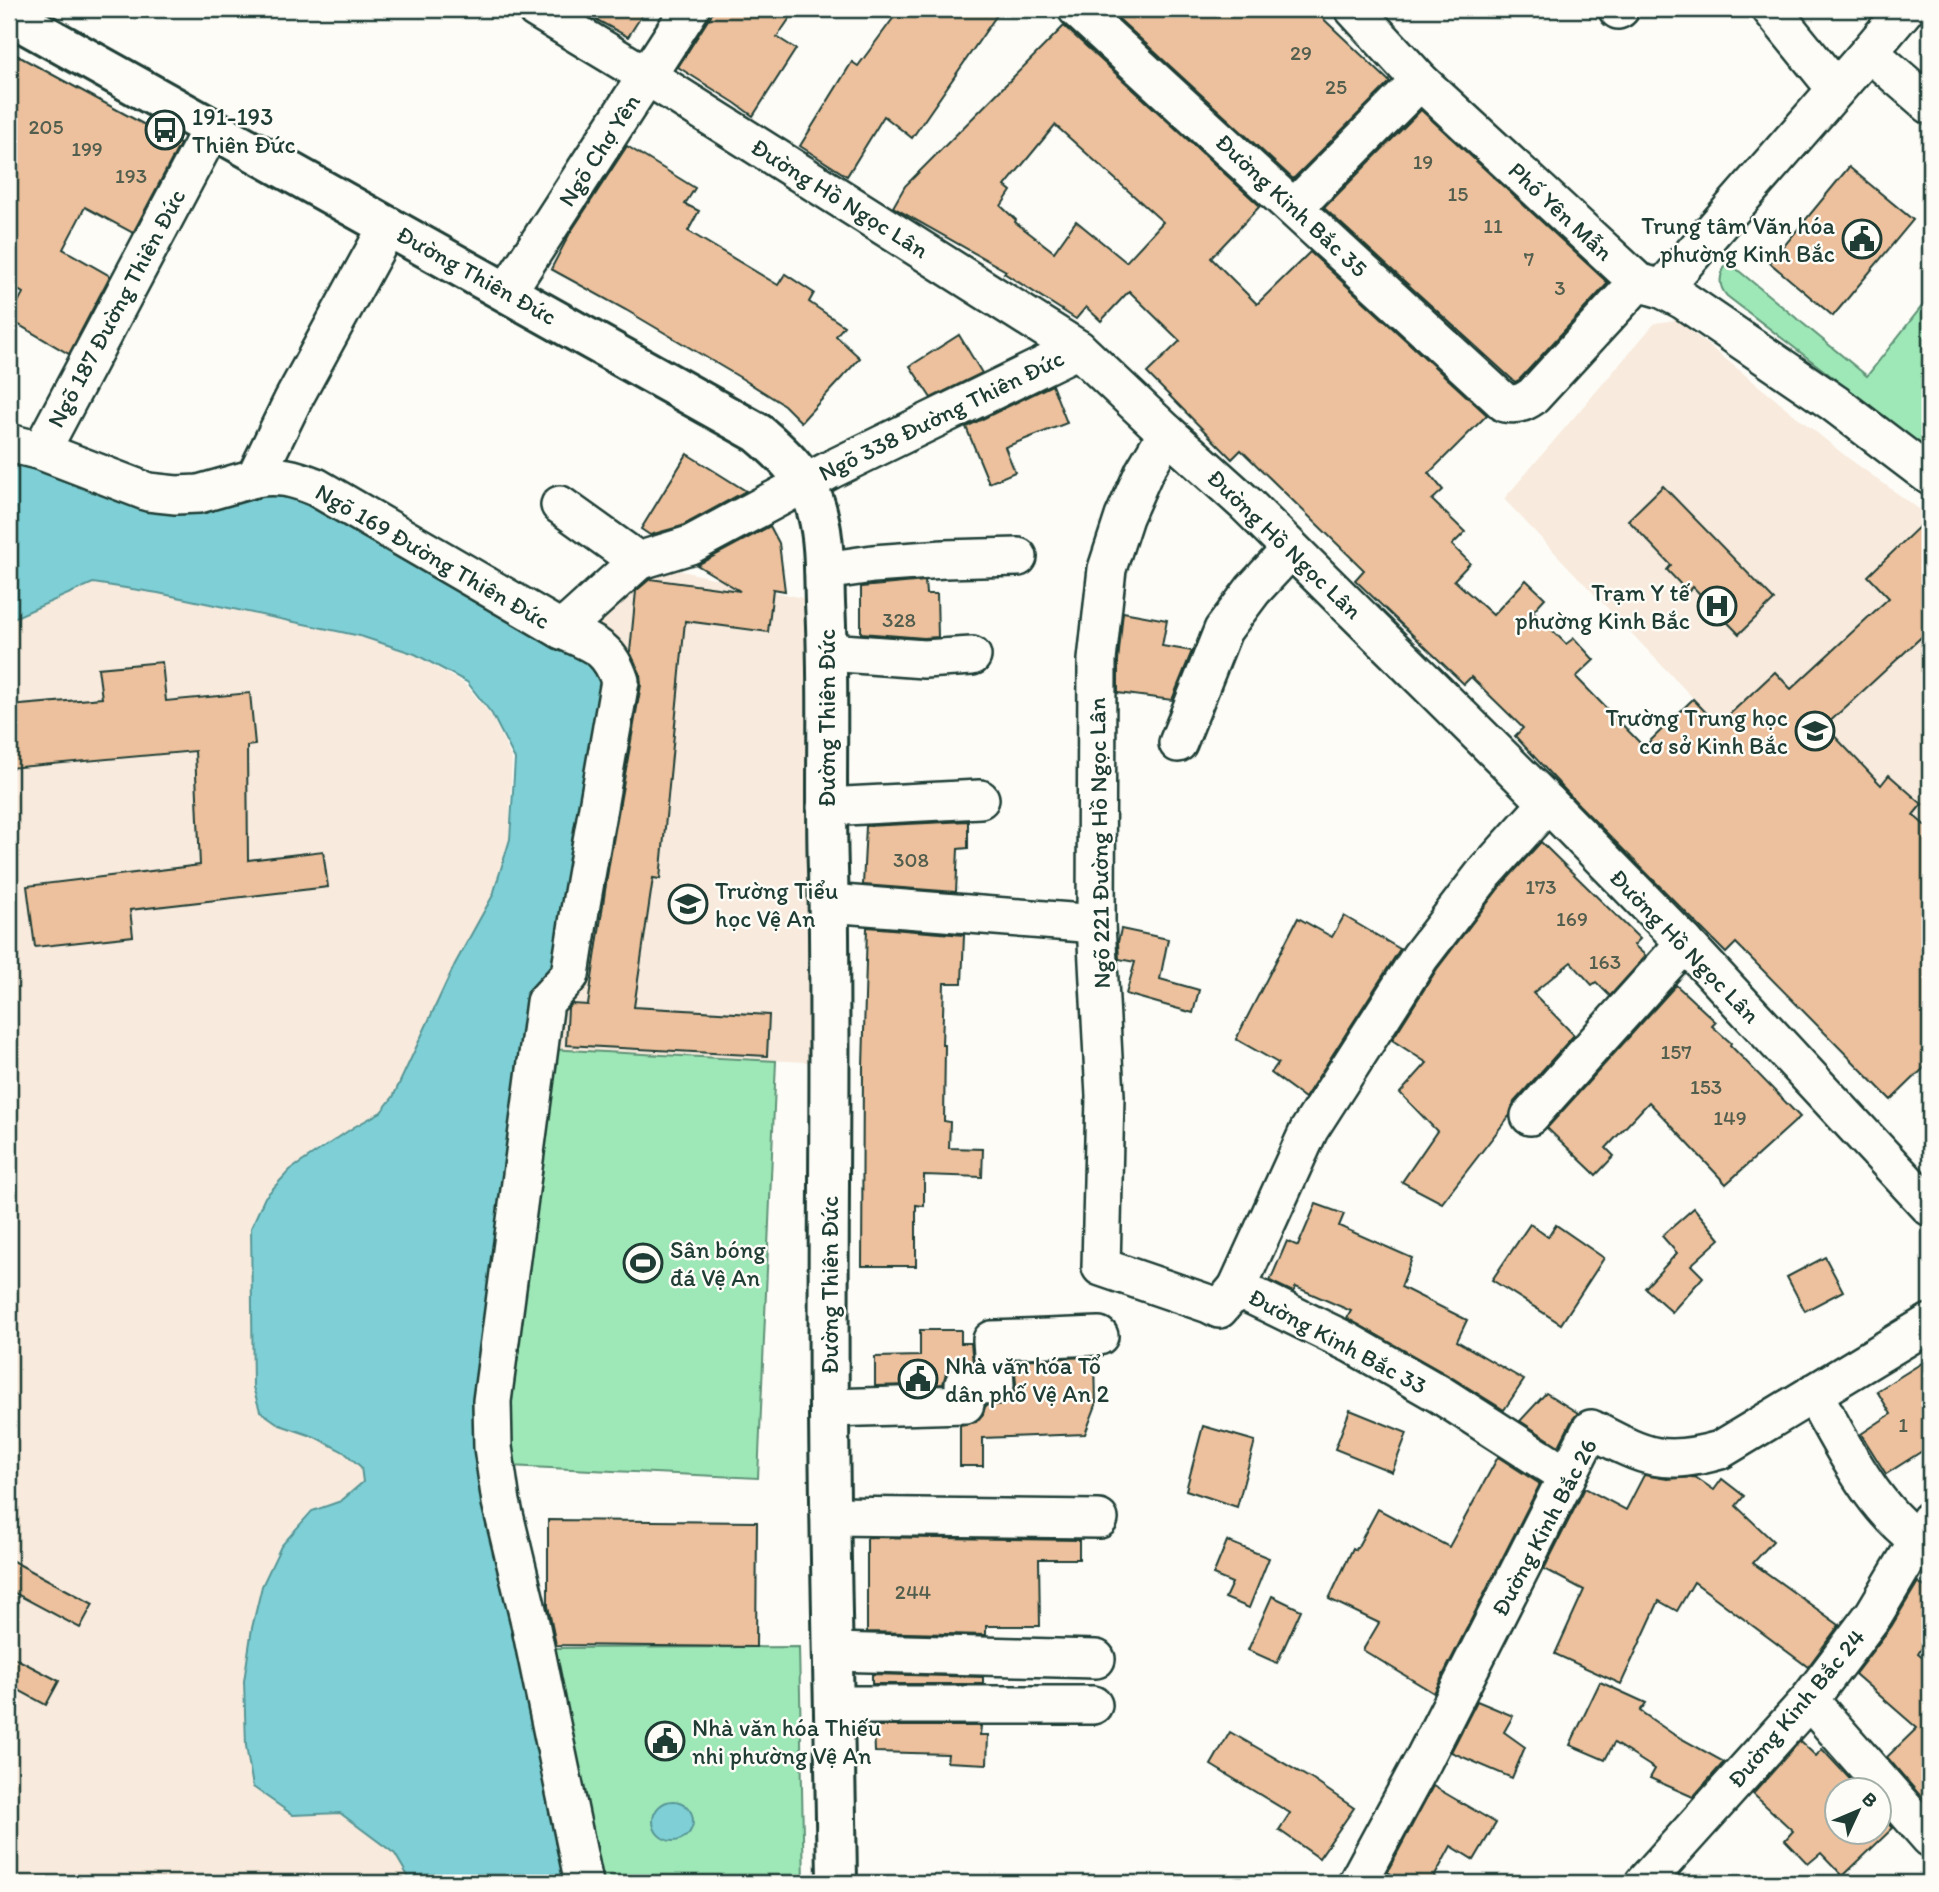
<svg xmlns="http://www.w3.org/2000/svg" width="1939" height="1892" font-family="Itim,sans-serif">
<style>
.built{fill:#f8eadc}
.green{fill:#9ee8b7;stroke:#5e9276;stroke-width:2}
.water{fill:#7ed0d6;stroke:#589595;stroke-width:2}
.building{fill:#edc19d;stroke:#1f3d34;stroke-width:2;fill-rule:evenodd}
.lines{fill:none;stroke-linecap:round;stroke-linejoin:round}
.minor-casing{stroke:#1f3d34;stroke-width:42}
.major-casing{stroke:#1f3d34;stroke-width:44}
.minor{stroke:#fdfcf7;stroke-width:37}
.major{stroke:#fdfcf7;stroke-width:38}
.labels{text-anchor:middle;dominant-baseline:central;stroke-width:5;stroke-linejoin:round;paint-order:stroke}
.number-label{font-size:21px;fill:#525e4e}
.poi-label{font-size:24px;fill:#1f3d34;stroke:#fdfcf7;text-anchor:start}
.street-label{font-size:24px;fill:#1f3d34;stroke:#fdfcf7}
</style>
<rect width="100%" height="100%" fill="#fdfcf7"/>
<filter id="ink" filterUnits="userSpaceOnUse"><feTurbulence type="fractalNoise" baseFrequency=".0143" numOctaves="2"/><feDisplacementMap in="SourceGraphic" scale="14" xChannelSelector="R" yChannelSelector="G"/><feConvolveMatrix kernelMatrix="1 2 1 2 8 2 1 2 1" color-interpolation-filters="sRGB"/></filter>
<g filter="url(#ink)">
<!-- built -->
<g class="built">
<path d="M 1677,320 L 1848,458 L 1930,517 L 1930,969 L 1863,898 L 1686,743 L 1712,718 L 1504,499 L 1655,323 Z"/>
<path d="M 668,568 L 807,599 L 808,1062 L 541,1049 L 574,627 L 643,569 Z"/>
<path d="M 93,584 L 159,594 L 359,637 L 414,655 L 465,684 L 491,715 L 512,759 L 509,839 L 492,895 L 455,964 L 393,1097 L 381,1112 L 321,1147 L 290,1170 L 264,1196 L 250,1227 L 253,1387 L 259,1411 L 280,1425 L 314,1437 L 344,1452 L 361,1467 L 363,1482 L 341,1500 L 311,1510 L 280,1545 L 261,1586 L 243,1681 L 245,1746 L 253,1787 L 293,1815 L 340,1814 L 395,1854 L 412,1883 L 9,1883 L 9,620 Z"/>
</g>
<!-- green -->
<g class="green">
<path d="M 1728,262 L 1867,376 L 1930,296 L 1930,452 L 1727,296 C 1717,285 1719,274 1728,262 Z"/>
<path d="M 9,995 C 19,1012 14,1030 9,1048 Z"/>
<path d="M 528,1048 L 776,1061 L 758,1478 L 509,1466 Z"/>
<path d="M 799,1647 L 804,1883 L 592,1883 L 543,1648 Z"/>
</g>
<!-- water -->
<g class="water">
<path d="M 9,456 L 152,498 L 298,490 L 616,679 L 511,1162 L 472,1410 L 535,1684 L 575,1883 L 412,1883 L 395,1854 L 340,1813 L 293,1815 L 253,1787 L 246,1746 L 244,1681 L 252,1628 L 262,1586 L 281,1546 L 312,1511 L 341,1501 L 363,1482 L 361,1467 L 344,1452 L 315,1437 L 280,1425 L 260,1411 L 253,1387 L 251,1228 L 265,1197 L 290,1170 L 354,1127 L 381,1112 L 393,1097 L 455,964 L 493,895 L 510,839 L 515,759 L 492,714 L 467,682 L 415,654 L 360,636 L 158,593 L 93,583 L 9,620 Z"/>
<circle cx="673" cy="1821" r="20"/>
</g>
<!-- building -->
<g class="building">
<path d="M 577,9 L 646,9 L 628,37 Z"/>
<path d="M 715,9 L 796,9 L 777,37 L 796,49 L 753,116 L 735,103 L 678,67 Z"/>
<path d="M 900,9 L 1001,9 L 912,138 L 884,116 L 847,176 L 800,146 L 852,62 L 858,66 Z"/>
<path d="M 1108,9 L 1313,9 L 1390,82 L 1293,179 Z"/>
<path d="M 1064,26 L 1260,206 L 1211,258 L 1257,304 L 1310,252 L 1487,415 L 1429,473 L 1443,490 L 1432,500 L 1465,532 L 1452,545 L 1470,563 L 1454,580 L 1493,615 L 1526,580 L 1545,598 L 1533,611 L 1566,644 L 1574,638 L 1594,660 L 1576,677 L 1644,747 L 1693,699 L 1718,725 L 1775,672 L 1791,689 L 1889,598 L 1868,576 L 1930,516 L 1930,629 L 1825,726 L 1881,785 L 1889,775 L 1922,804 L 1913,815 L 1930,830 L 1930,1062 L 1891,1100 L 1736,943 L 1726,953 L 1579,805 L 1515,736 L 1523,728 L 1471,677 L 1464,684 L 1355,580 L 1364,570 L 1241,450 L 1232,459 L 1147,373 L 1180,341 L 1129,291 L 1101,321 L 1086,307 L 1076,319 L 1004,273 L 1006,271 L 893,207 L 905,186 ZM 1055,125 L 1163,222 L 1126,262 L 1076,221 L 1054,252 L 1015,222 L 1016,220 L 1001,206 L 1011,191 L 1005,186 Z"/>
<path d="M 9,51 L 180,144 L 133,233 L 85,207 L 63,249 L 110,276 L 69,354 L 9,319 L 23,293 L 9,285 Z"/>
<path d="M 1421,110 L 1608,283 L 1519,380 L 1515,382 L 1324,208 Z"/>
<path d="M 627,146 L 695,188 L 685,204 L 699,211 L 688,231 L 778,285 L 785,274 L 814,293 L 809,302 L 844,326 L 836,336 L 860,358 L 801,422 L 784,405 L 741,378 L 626,310 L 551,269 L 570,233 Z"/>
<path d="M 1849,167 L 1913,220 L 1833,316 L 1770,263 Z"/>
<path d="M 959,335 L 982,373 L 931,398 L 910,366 Z"/>
<path d="M 1052,385 L 1067,423 L 1005,447 L 1015,472 L 989,483 L 966,427 Z"/>
<path d="M 687,454 L 746,491 L 682,526 L 650,535 L 641,529 Z"/>
<path d="M 1663,486 L 1774,600 L 1739,634 L 1693,587 L 1688,592 L 1667,570 L 1671,565 L 1628,520 Z"/>
<path d="M 770,526 L 779,543 L 785,591 L 773,589 L 768,632 L 685,621 L 660,879 L 653,878 L 634,1007 L 769,1015 L 767,1056 L 566,1045 L 568,1008 L 572,1004 L 588,1005 L 609,864 L 641,685 L 640,673 L 630,652 L 636,591 L 650,579 L 740,591 L 697,565 Z"/>
<path d="M 925,581 L 926,594 L 937,594 L 938,637 L 924,638 L 861,633 L 861,587 Z"/>
<path d="M 1123,612 L 1167,620 L 1162,646 L 1192,651 L 1172,700 L 1118,693 L 1118,661 Z"/>
<path d="M 162,662 L 166,701 L 250,693 L 255,745 L 247,746 L 248,860 L 323,851 L 328,887 L 130,910 L 133,936 L 35,947 L 27,886 L 200,865 L 195,751 L 9,768 L 9,706 L 102,698 L 98,668 Z"/>
<path d="M 968,821 L 968,848 L 958,849 L 956,892 L 863,885 L 866,826 Z"/>
<path d="M 1541,842 L 1640,939 L 1634,945 L 1646,956 L 1610,996 L 1596,982 L 1592,985 L 1571,962 L 1533,993 L 1574,1035 L 1514,1102 L 1510,1115 L 1442,1203 L 1402,1182 L 1437,1131 L 1400,1093 L 1427,1063 L 1392,1040 L 1437,969 L 1499,888 Z"/>
<path d="M 1344,916 L 1400,949 L 1305,1098 L 1271,1073 L 1278,1063 L 1236,1039 L 1298,918 L 1332,937 Z"/>
<path d="M 867,927 L 964,935 L 962,983 L 944,983 L 942,1045 L 945,1045 L 944,1121 L 950,1122 L 949,1148 L 983,1149 L 982,1177 L 924,1175 L 924,1206 L 916,1205 L 916,1266 L 862,1266 L 863,1067 Z"/>
<path d="M 1121,929 L 1168,939 L 1160,979 L 1199,990 L 1193,1013 L 1126,994 L 1135,962 L 1119,959 L 1118,942 Z"/>
<path d="M 1676,985 L 1716,1022 L 1712,1026 L 1731,1043 L 1730,1045 L 1800,1117 L 1726,1184 L 1649,1102 L 1606,1148 L 1614,1156 L 1596,1175 L 1547,1128 Z"/>
<path d="M 1316,1204 L 1344,1214 L 1339,1226 L 1412,1258 L 1401,1287 L 1467,1320 L 1457,1341 L 1524,1380 L 1504,1410 L 1451,1377 L 1347,1318 L 1351,1311 L 1296,1287 L 1293,1292 L 1270,1281 L 1287,1241 L 1298,1246 Z"/>
<path d="M 1694,1208 L 1720,1239 L 1691,1265 L 1703,1277 L 1672,1312 L 1645,1288 L 1677,1253 L 1662,1236 Z"/>
<path d="M 1530,1224 L 1548,1237 L 1556,1225 L 1604,1258 L 1561,1324 L 1492,1280 Z"/>
<path d="M 1825,1257 L 1843,1291 L 1805,1311 L 1787,1277 Z"/>
<path d="M 920,1330 L 961,1330 L 961,1343 L 971,1343 L 973,1363 L 964,1363 L 953,1366 L 946,1373 L 943,1384 L 875,1386 L 875,1357 L 920,1356 Z"/>
<path d="M 1090,1357 L 1095,1358 L 1096,1405 L 1085,1434 L 983,1438 L 983,1466 L 960,1466 L 960,1425 L 976,1422 L 983,1414 L 985,1406 L 1005,1403 L 1013,1395 L 1016,1384 L 1014,1360 Z"/>
<path d="M 1930,1358 L 1930,1446 L 1886,1474 L 1861,1434 L 1891,1414 L 1877,1391 Z"/>
<path d="M 1546,1393 L 1578,1413 L 1572,1420 L 1559,1446 L 1520,1421 Z"/>
<path d="M 1350,1410 L 1407,1433 L 1392,1472 L 1335,1449 Z"/>
<path d="M 1203,1426 L 1255,1441 L 1237,1507 L 1186,1490 Z"/>
<path d="M 1498,1457 L 1540,1484 L 1434,1693 L 1363,1650 L 1379,1623 L 1329,1599 L 1353,1548 L 1356,1550 L 1378,1509 L 1449,1547 Z"/>
<path d="M 1644,1475 L 1667,1479 L 1695,1477 L 1714,1490 L 1722,1479 L 1744,1496 L 1736,1506 L 1773,1541 L 1753,1563 L 1839,1625 L 1808,1667 L 1694,1582 L 1677,1611 L 1659,1601 L 1621,1684 L 1555,1654 L 1584,1590 L 1544,1569 L 1585,1488 L 1626,1510 Z"/>
<path d="M 548,1520 L 757,1522 L 756,1647 L 556,1645 L 548,1606 Z"/>
<path d="M 867,1537 L 1079,1540 L 1079,1559 L 1039,1559 L 1040,1626 L 986,1626 L 986,1635 L 867,1632 Z"/>
<path d="M 1227,1541 L 1269,1558 L 1249,1608 L 1225,1598 L 1232,1583 L 1213,1575 Z"/>
<path d="M 9,1559 L 93,1604 L 80,1628 L 9,1590 Z"/>
<path d="M 1918,1582 L 1930,1591 L 1930,1635 L 1918,1654 L 1930,1664 L 1930,1792 L 1923,1799 L 1887,1757 L 1917,1728 L 1855,1674 L 1891,1627 Z"/>
<path d="M 1272,1596 L 1301,1610 L 1277,1663 L 1248,1650 Z"/>
<path d="M 9,1655 L 59,1681 L 46,1705 L 9,1685 Z"/>
<path d="M 872,1674 L 983,1677 L 983,1684 L 872,1684 Z"/>
<path d="M 1600,1682 L 1646,1703 L 1640,1711 L 1673,1734 L 1724,1762 L 1693,1797 L 1650,1778 L 1655,1769 L 1614,1743 L 1605,1760 L 1570,1745 Z"/>
<path d="M 1477,1701 L 1513,1716 L 1504,1732 L 1525,1747 L 1512,1778 L 1451,1752 Z"/>
<path d="M 874,1726 L 981,1726 L 980,1735 L 988,1735 L 987,1764 L 947,1762 L 948,1754 L 875,1752 Z"/>
<path d="M 1230,1732 L 1313,1780 L 1354,1808 L 1319,1858 L 1279,1830 L 1290,1813 L 1211,1765 Z"/>
<path d="M 1800,1741 L 1816,1756 L 1822,1749 L 1860,1790 L 1838,1790 L 1838,1832 L 1880,1832 L 1880,1812 L 1893,1828 L 1843,1876 L 1821,1853 L 1808,1864 L 1785,1840 L 1793,1831 L 1753,1794 Z"/>
<path d="M 1433,1786 L 1496,1823 L 1474,1860 L 1451,1846 L 1431,1883 L 1408,1883 L 1387,1872 Z"/>
</g>
<g class="lines">
<defs>
<g id="minor">
<path d="M 536,9 L 647,76 L 1078,349 L 1167,433 L 1245,503 L 1548,803 L 1685,943 L 1930,1207"/>
<path d="M 1077,9 L 1505,403 C 1517,405 1523,403 1533,396 L 1638,282"/>
<path d="M 1354,9 L 1420,81 L 1638,282 L 1662,289 L 1683,300 L 1834,403 L 1930,476"/>
<path d="M 1771,9 L 1836,89"/>
<path d="M 1618,10 L 1620,9"/>
<path d="M 1869,52 L 1930,105"/>
<path d="M 1295,207 L 1420,81"/>
<path d="M 388,226 L 293,400 L 255,478 C 279,474 294,478 316,487 L 562,630 C 593,644 609,647 620,681 L 580,910 L 570,975 L 545,1002 L 492,1401 L 493,1447 L 501,1502 L 529,1618 L 584,1883"/>
<path d="M 1662,289 L 1869,52 L 1905,9"/>
<path d="M 507,292 L 690,9"/>
<path d="M 1167,433 L 1144,472 L 1124,517 L 1107,569 L 1097,660 L 1096,924 L 1105,1096 L 1101,1267 L 1209,1304 L 1219,1309 L 1237,1288 L 1350,1343 L 1441,1395 L 1567,1476"/>
<path d="M 9,443 L 41,451 L 148,492 L 176,495 L 199,494 L 255,478"/>
<path d="M 41,451 L 212,128"/>
<path d="M 560,505 L 638,561"/>
<path d="M 824,571 L 873,564 L 944,559 L 1018,557"/>
<path d="M 562,630 L 638,561 L 690,545 L 830,470 L 1078,349"/>
<path d="M 828,652 L 924,659 L 972,656"/>
<path d="M 1178,743 L 1223,630 L 1253,590 L 1291,549"/>
<path d="M 826,807 L 980,799"/>
<path d="M 829,903 L 1096,924"/>
<path d="M 1530,1116 L 1685,943"/>
<path d="M 1237,1288 L 1309,1130 L 1420,957 L 1483,875 L 1548,803"/>
<path d="M 1813,1393 C 1843,1445 1875,1517 1930,1547"/>
<path d="M 829,1408 L 965,1404 L 964,1384 L 995,1385 L 992,1340 L 1099,1336"/>
<path d="M 830,1516 L 1099,1519"/>
<path d="M 833,1652 L 1096,1659"/>
<path d="M 1809,1700 L 1930,1838"/>
<path d="M 835,1705 L 1093,1705"/>
<path d="M 1357,1883 L 1424,1759 L 1591,1429 C 1643,1456 1661,1467 1720,1450 L 1930,1323"/>
<path d="M 1644,1883 L 1809,1700 L 1874,1614 L 1930,1520"/>
</g>
<path id="major" d="M 9,15 L 758,433 C 784,455 810,479 818,515 C 825,543 824,574 825,603 C 830,692 825,781 828,869 C 832,1049 827,1230 829,1410 C 830,1568 835,1725 837,1883"/>
</defs>
<!-- minor casing -->
<use href="#minor" class="minor-casing"/>
<!-- major casing -->
<use href="#major" class="major-casing"/>
<!-- minor -->
<use href="#minor" class="minor"/>
<!-- major -->
<use href="#major" class="major"/>
</g>
</g>
<!-- icons -->
<defs>
<symbol id="bus-ring" viewBox="-11 -11 22 22"><circle r="9.5" fill="#fdfcf7" stroke="#1f3d34" stroke-width="1.5"/><path d="M-5-6H5V4H4V6H2V4H-2V6H-4V4H-5ZM-3.5-4V0h7V-4ZM-3.5 1.2v1.5H-2V1.2ZM2 1.2v1.5H3.5V1.2Z" fill="#1f3d34"/></symbol>
<symbol id="civic-ring" viewBox="-11 -11 22 22"><circle r="9.5" fill="#fdfcf7" stroke="#1f3d34" stroke-width="1.5"/><path d="M-.6-6.5H3V-4.5H.6V-3L4-1V1h2V6H-6V1h2V-1L-.6-3ZM-1.2 2.5V6h2.4V2.5Z" fill="#1f3d34"/></symbol>
<symbol id="hospital-ring" viewBox="-11 -11 22 22"><circle r="9.5" fill="#fdfcf7" stroke="#1f3d34" stroke-width="1.5"/><path d="M-5-5h3v3.5h4V-5h3V5h-3V1.5h-4V5h-3Z" fill="#1f3d34"/></symbol>
<symbol id="school-ring" viewBox="-11 -11 22 22"><circle r="9.5" fill="#fdfcf7" stroke="#1f3d34" stroke-width="1.5"/><path d="M0-5L7-2L0 1L-7-2ZM-4 1L0 2.5L4 1V4Q0 6-4 4Z" fill="#1f3d34"/></symbol>
<symbol id="stadium-ring" viewBox="-11 -11 22 22"><circle r="9.5" fill="#fdfcf7" stroke="#1f3d34" stroke-width="1.5"/><path d="M0-5a6.5 5 0 1 0 0 10a6.5 5 0 1 0 0-10ZM-3.5-1.8h7v3.6h-7Z" fill="#1f3d34"/></symbol>
</defs>
<g fill-rule="evenodd">
<use href="#bus-ring" x="143" y="108" width="44" height="44"/>
<use href="#civic-ring" x="1840" y="217" width="44" height="44"/>
<use href="#hospital-ring" x="1695" y="584" width="44" height="44"/>
<use href="#school-ring" x="1793" y="709" width="44" height="44"/>
<use href="#school-ring" x="666" y="882" width="44" height="44"/>
<use href="#stadium-ring" x="621" y="1241" width="44" height="44"/>
<use href="#civic-ring" x="896" y="1357" width="44" height="44"/>
<use href="#civic-ring" x="643" y="1719" width="44" height="44"/>
</g>
<g class="labels">
<!-- number labels -->
<g class="number-label">
<text x="1301" y="52">29</text>
<text x="1336" y="86">25</text>
<text x="46" y="126">205</text>
<text x="87" y="148">199</text>
<text x="1423" y="161">19</text>
<text x="131" y="175">193</text>
<text x="1458" y="193">15</text>
<text x="1493" y="225">11</text>
<text x="1529" y="258">7</text>
<text x="1560" y="287">3</text>
<text x="899" y="619">328</text>
<text x="911" y="859">308</text>
<text x="1541" y="886">173</text>
<text x="1572" y="918">169</text>
<text x="1605" y="961">163</text>
<text x="1676" y="1051">157</text>
<text x="1706" y="1086">153</text>
<text x="1730" y="1117">149</text>
<text x="1903" y="1424">1</text>
<text x="913" y="1591">244</text>
</g>
<!-- poi labels -->
<g class="poi-label">
<text x="192" y="116">191-193<tspan x="192" dy="28">Thiên Đức</tspan></text>
<text x="1835" y="225" text-anchor="end">Trung tâm Văn hóa<tspan x="1835" dy="28">phường Kinh Bắc</tspan></text>
<text x="1690" y="592" text-anchor="end">Trạm Y tế<tspan x="1690" dy="28">phường Kinh Bắc</tspan></text>
<text x="1788" y="717" text-anchor="end">Trường Trung học<tspan x="1788" dy="28">cơ sở Kinh Bắc</tspan></text>
<text x="715" y="890">Trường Tiểu<tspan x="715" dy="28">học Vệ An</tspan></text>
<text x="670" y="1249">Sân bóng<tspan x="670" dy="28">đá Vệ An</tspan></text>
<text x="945" y="1365">Nhà văn hóa Tổ<tspan x="945" dy="28">dân phố Vệ An 2</tspan></text>
<text x="692" y="1727">Nhà văn hóa Thiếu<tspan x="692" dy="28">nhi phường Vệ An</tspan></text>
</g>
<!-- street labels -->
<g class="street-label">
<text transform="translate(599 150) rotate(-57)">Ngõ Chợ Yên</text>
<text transform="translate(840 198) rotate(32)">Đường Hồ Ngọc Lân</text>
<text transform="translate(1292 205) rotate(43)">Đường Kinh Bắc 35</text>
<text transform="translate(1561 211) rotate(43)">Phố Yên Mẫn</text>
<text transform="translate(477 275) rotate(29)">Đường Thiên Đức</text>
<text transform="translate(116 308) rotate(-62)">Ngõ 187 Đường Thiên Đức</text>
<text transform="translate(941 415) rotate(-26)">Ngõ 338 Đường Thiên Đức</text>
<text transform="translate(1285 544) rotate(44)">Đường Hồ Ngọc Lân</text>
<text transform="translate(433 556) rotate(30)">Ngõ 169 Đường Thiên Đức</text>
<text transform="translate(826 718) rotate(-90)">Đường Thiên Đức</text>
<text transform="translate(1099 843) rotate(-91)">Ngõ 221 Đường Hồ Ngọc Lân</text>
<text transform="translate(1685 946) rotate(46)">Đường Hồ Ngọc Lân</text>
<text transform="translate(829 1285) rotate(-90)">Đường Thiên Đức</text>
<text transform="translate(1338 1341) rotate(28)">Đường Kinh Bắc 33</text>
<text transform="translate(1544 1527) rotate(-62)">Đường Kinh Bắc 26</text>
<text transform="translate(1796 1708) rotate(-50)">Đường Kinh Bắc 24</text>
</g>
</g>
<!-- margin -->
<rect width="1939" height="1892" fill="none" stroke="#fdfcf7" stroke-width="35"/>
<rect x="18" y="18" width="1904" height="1857" fill="none" stroke="#1f3d34" stroke-width="2.5" filter="url(#ink)"/>
<!-- north arrow -->
<g transform="translate(1858 1811) rotate(46)"><circle r="33" fill="#fdfcf7" stroke="#a4b0a9" stroke-width="2"/>
<path d="M0-5L12 26L0 18L-12 26Z" fill="#1f3d34"/>
<text y="-10" font-size="19" font-weight="bold" text-anchor="middle" fill="#1f3d34">B</text>
</g>
</svg>
